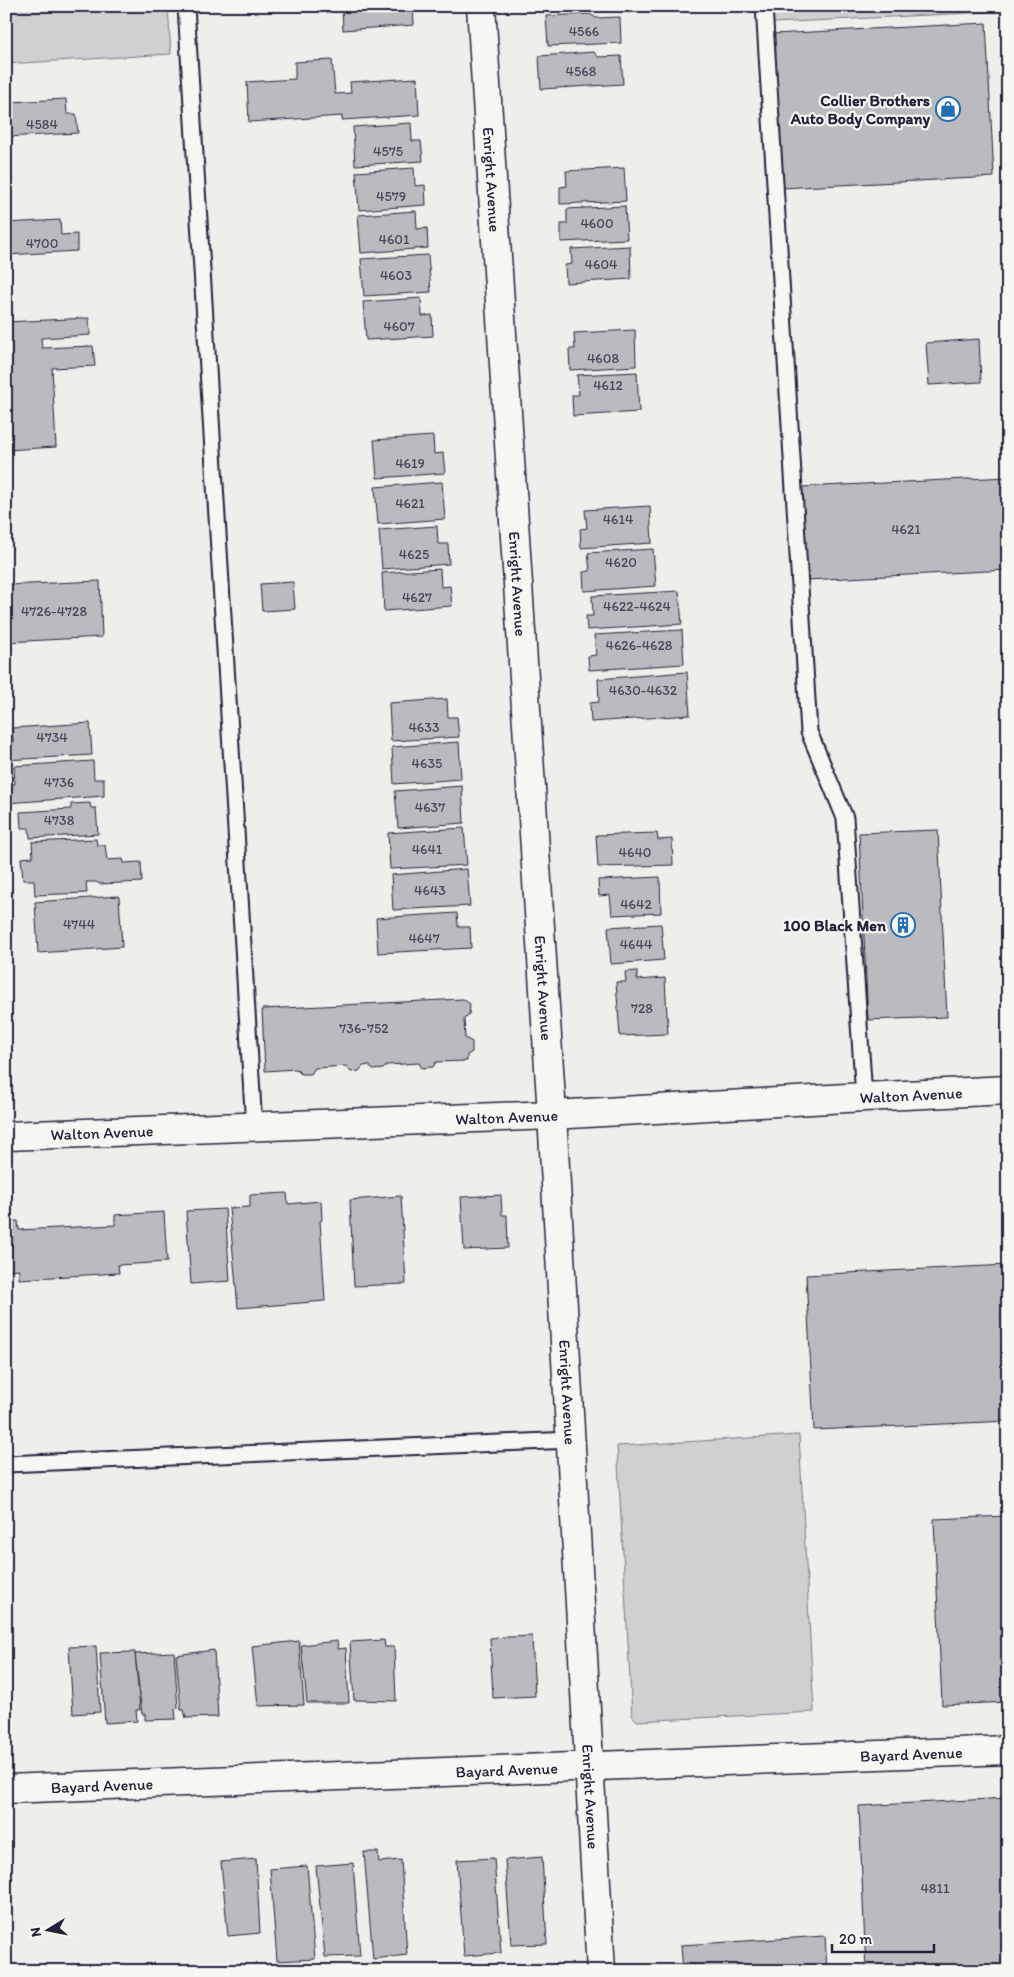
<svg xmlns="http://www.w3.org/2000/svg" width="1014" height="1977" font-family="Itim,sans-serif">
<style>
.green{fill:#d0d0d1;stroke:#797986}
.building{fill:#bbbbbf;stroke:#22223b}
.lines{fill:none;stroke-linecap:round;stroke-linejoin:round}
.lane-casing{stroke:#22223b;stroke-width:19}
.street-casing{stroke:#22223b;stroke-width:31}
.lane{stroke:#f6f6f2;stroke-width:15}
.street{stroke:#f6f6f2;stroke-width:28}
.labels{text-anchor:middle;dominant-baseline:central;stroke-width:4.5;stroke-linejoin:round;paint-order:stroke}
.number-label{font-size:14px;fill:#48485c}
.poi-label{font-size:16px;font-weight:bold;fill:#22223b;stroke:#f6f6f2;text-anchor:end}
.street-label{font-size:16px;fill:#22223b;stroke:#f6f6f2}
</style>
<rect width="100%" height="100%" fill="#eeeeeb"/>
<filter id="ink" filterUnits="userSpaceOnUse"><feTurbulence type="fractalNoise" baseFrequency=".02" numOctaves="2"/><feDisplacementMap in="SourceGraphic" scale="10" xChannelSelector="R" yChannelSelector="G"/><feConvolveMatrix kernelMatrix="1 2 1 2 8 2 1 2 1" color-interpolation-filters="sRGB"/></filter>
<g filter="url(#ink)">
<!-- green -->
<g class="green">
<path d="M 6,6 L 168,6 L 171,54 L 6,64 Z"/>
<path d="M 771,6 L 989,6 L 989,12 L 772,23 Z"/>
<path d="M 799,1435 L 814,1712 L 637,1721 L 632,1716 L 617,1446 Z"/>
</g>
<!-- building -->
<g class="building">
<path d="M 342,6 L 413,6 L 414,25 L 343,30 Z"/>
<path d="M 545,6 L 601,6 L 545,9 Z"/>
<path d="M 590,14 L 596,18 L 620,17 L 621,43 L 548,46 L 546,16 Z"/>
<path d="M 986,23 L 994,177 L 781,188 L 773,34 Z"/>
<path d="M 594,52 L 598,57 L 621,56 L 623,84 L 541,89 L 539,56 Z"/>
<path d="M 332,60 L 335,94 L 351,93 L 350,82 L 417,78 L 419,115 L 342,120 L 342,116 L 249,122 L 247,82 L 295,79 L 295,62 Z"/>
<path d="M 66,99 L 67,114 L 76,114 L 78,133 L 6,137 L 6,110 L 12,110 L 11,102 Z"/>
<path d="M 411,123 L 412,141 L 421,141 L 423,161 L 355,165 L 353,127 Z"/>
<path d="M 414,168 L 415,186 L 425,185 L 426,205 L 359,210 L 356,172 Z"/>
<path d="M 624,168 L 626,201 L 560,204 L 560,187 L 567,186 L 566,171 Z"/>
<path d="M 625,206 L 627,239 L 561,242 L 561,224 L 567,224 L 567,209 Z"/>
<path d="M 416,211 L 417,229 L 427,228 L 428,248 L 361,253 L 358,215 Z"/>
<path d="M 60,220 L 61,235 L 77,234 L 77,251 L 6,255 L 6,223 Z"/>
<path d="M 630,246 L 631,279 L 566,283 L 565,265 L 572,264 L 571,249 Z"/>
<path d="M 428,255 L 431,292 L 364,296 L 361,259 Z"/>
<path d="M 421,298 L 422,316 L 432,315 L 433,336 L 366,340 L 363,302 Z"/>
<path d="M 89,318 L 90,335 L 41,338 L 42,348 L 93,346 L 95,366 L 52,368 L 56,447 L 6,450 L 6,322 Z"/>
<path d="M 635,330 L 636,366 L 570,370 L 569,349 L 575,349 L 574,333 Z"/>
<path d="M 979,339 L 981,382 L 929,385 L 926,343 Z"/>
<path d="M 637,372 L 639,412 L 573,416 L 572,395 L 579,395 L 577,375 Z"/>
<path d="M 433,436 L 434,454 L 443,453 L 445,473 L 377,478 L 374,440 Z"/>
<path d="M 1008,477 L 1008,570 L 806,580 L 802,487 Z"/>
<path d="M 442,482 L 445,519 L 378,524 L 375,487 Z"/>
<path d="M 650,506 L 652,543 L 581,548 L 580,529 L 587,528 L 585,510 Z"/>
<path d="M 437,526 L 438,544 L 448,544 L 449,564 L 382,569 L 379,530 Z"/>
<path d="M 653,549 L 656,586 L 584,591 L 583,572 L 590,571 L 588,553 Z"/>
<path d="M 440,569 L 441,587 L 450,586 L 452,606 L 384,611 L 382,573 Z"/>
<path d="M 100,581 L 102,637 L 6,642 L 6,585 Z"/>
<path d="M 293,582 L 295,609 L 262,611 L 260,584 Z"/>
<path d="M 679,591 L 682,624 L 587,630 L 586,616 L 593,616 L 592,596 Z"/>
<path d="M 682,630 L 684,664 L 589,670 L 588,656 L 596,655 L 594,635 Z"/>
<path d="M 687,672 L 690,715 L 591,722 L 590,703 L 599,702 L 598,679 Z"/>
<path d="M 447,699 L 448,717 L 457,717 L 459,737 L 391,741 L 389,703 Z"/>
<path d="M 90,723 L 92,755 L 6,760 L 6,745 L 13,745 L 12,728 Z"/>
<path d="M 459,742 L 461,779 L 394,784 L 392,747 Z"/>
<path d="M 93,761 L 94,779 L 104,779 L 104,796 L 6,803 L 6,785 L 15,784 L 14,766 Z"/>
<path d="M 462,786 L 464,823 L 398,828 L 395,791 Z"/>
<path d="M 90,803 L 91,808 L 96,808 L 98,834 L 30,838 L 29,828 L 21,828 L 20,812 L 71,809 L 71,804 Z"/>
<path d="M 464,828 L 467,865 L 390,869 L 388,833 Z"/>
<path d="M 938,830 L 947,1017 L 868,1020 L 859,833 Z"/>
<path d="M 657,833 L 658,840 L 672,839 L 673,865 L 598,867 L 596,835 Z"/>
<path d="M 96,839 L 97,845 L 105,845 L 107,860 L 123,859 L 124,863 L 141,862 L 142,882 L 100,884 L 96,882 L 86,882 L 87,893 L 35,895 L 34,880 L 23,880 L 21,858 L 33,857 L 32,842 Z"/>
<path d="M 467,869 L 470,906 L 393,910 L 391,875 Z"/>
<path d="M 660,877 L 661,913 L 612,915 L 610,895 L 599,896 L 598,880 Z"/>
<path d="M 119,896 L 122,947 L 38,953 L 35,902 Z"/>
<path d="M 457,913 L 458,927 L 470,927 L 471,948 L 378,953 L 376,918 Z"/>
<path d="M 661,924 L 664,960 L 611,964 L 608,927 Z"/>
<path d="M 637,971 L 637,980 L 665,978 L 668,1034 L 620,1036 L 616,982 L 626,982 L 625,972 Z"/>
<path d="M 463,999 L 470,1004 L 469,1014 L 464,1019 L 465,1038 L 472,1042 L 472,1052 L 467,1055 L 467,1061 L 436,1062 L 433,1067 L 422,1068 L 419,1063 L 387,1065 L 383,1069 L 373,1070 L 369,1065 L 363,1066 L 359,1071 L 351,1072 L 346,1066 L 315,1068 L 311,1074 L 301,1074 L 296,1069 L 265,1071 L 262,1009 Z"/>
<path d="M 287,1193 L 288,1204 L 321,1201 L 322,1220 L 320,1221 L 325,1301 L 238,1308 L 229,1208 L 250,1207 L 250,1195 Z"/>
<path d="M 501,1195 L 502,1215 L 507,1215 L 508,1248 L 464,1250 L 461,1197 Z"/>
<path d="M 401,1196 L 406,1284 L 354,1286 L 350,1200 Z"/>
<path d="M 225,1209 L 230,1281 L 191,1284 L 186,1211 Z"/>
<path d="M 164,1212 L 167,1262 L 118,1265 L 119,1273 L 19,1279 L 19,1269 L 6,1270 L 6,1221 L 18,1221 L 19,1230 L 115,1225 L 115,1215 Z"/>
<path d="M 1008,1265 L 1008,1421 L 814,1430 L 806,1275 Z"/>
<path d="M 1008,1516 L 1008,1702 L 942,1705 L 934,1519 Z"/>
<path d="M 532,1636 L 535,1696 L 493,1698 L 490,1638 Z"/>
<path d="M 384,1640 L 385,1647 L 394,1647 L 396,1701 L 354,1700 L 350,1642 Z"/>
<path d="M 299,1641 L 304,1705 L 258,1706 L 252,1646 Z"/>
<path d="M 337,1641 L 338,1649 L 346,1648 L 349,1703 L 307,1703 L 301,1645 Z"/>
<path d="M 96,1646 L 100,1712 L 73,1714 L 69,1647 Z"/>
<path d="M 214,1650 L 218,1717 L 186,1718 L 184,1710 L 181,1710 L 176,1655 Z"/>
<path d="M 135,1652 L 140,1710 L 136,1710 L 137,1721 L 105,1723 L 100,1653 Z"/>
<path d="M 174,1652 L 178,1708 L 175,1709 L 176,1719 L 145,1720 L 145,1714 L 142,1714 L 135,1654 Z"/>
<path d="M 1008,1798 L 1008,1971 L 866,1971 L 859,1806 Z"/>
<path d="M 364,1852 L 378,1852 L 379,1862 L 401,1860 L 407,1955 L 373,1959 Z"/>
<path d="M 542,1857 L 547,1944 L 511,1945 L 505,1860 Z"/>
<path d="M 494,1858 L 501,1953 L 464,1956 L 457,1860 Z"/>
<path d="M 256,1859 L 260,1933 L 228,1936 L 221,1862 Z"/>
<path d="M 353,1863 L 360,1956 L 325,1957 L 316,1866 Z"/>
<path d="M 307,1866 L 315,1959 L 277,1961 L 270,1869 Z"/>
<path d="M 825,1936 L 827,1971 L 683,1971 L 681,1945 Z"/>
</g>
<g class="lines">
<defs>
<g id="lane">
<path d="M 186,6 L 254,1127"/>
<path d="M 764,6 L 809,732 L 845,818 L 864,1097"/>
<path d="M 6,1464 L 571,1440"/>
</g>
<g id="street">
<path id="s1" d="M 481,6 L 552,1115 L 601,1971"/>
<path id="s2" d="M 6,1136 L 552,1115 L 864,1097 L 1008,1090"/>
<path id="s3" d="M 6,1789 L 1008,1750"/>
</g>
</defs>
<!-- lane casing -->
<use href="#lane" class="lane-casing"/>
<!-- street casing -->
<use href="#street" class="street-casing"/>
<!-- lane -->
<use href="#lane" class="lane"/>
<!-- street -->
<use href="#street" class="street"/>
</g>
</g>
<!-- icons -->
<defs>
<symbol id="shop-ring" viewBox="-11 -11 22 22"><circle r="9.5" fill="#f6f6f2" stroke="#1f6fb2" stroke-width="1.5"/><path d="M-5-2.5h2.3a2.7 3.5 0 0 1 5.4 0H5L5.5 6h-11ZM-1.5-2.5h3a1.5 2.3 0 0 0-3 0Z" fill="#1f6fb2"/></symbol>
<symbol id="building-ring" viewBox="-11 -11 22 22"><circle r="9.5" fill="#f6f6f2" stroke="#1f6fb2" stroke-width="1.5"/><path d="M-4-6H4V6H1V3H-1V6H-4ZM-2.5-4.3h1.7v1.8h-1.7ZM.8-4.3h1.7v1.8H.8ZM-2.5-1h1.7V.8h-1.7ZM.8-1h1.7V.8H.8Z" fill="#1f6fb2"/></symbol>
</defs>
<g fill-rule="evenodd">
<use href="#shop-ring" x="934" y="95" width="28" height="28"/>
<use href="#building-ring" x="889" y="911" width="28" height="28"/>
</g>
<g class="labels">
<!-- number labels -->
<g class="number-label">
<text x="584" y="31">4566</text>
<text x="581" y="71">4568</text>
<text x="42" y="124">4584</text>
<text x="388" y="151">4575</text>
<text x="391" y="196">4579</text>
<text x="597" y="223">4600</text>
<text x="394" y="239">4601</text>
<text x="42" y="243">4700</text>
<text x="601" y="264">4604</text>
<text x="396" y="275">4603</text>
<text x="399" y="326">4607</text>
<text x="603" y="358">4608</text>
<text x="608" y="385">4612</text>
<text x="410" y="463">4619</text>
<text x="410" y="503">4621</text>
<text x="618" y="519">4614</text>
<text x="906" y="529">4621</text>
<text x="414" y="554">4625</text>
<text x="621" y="562">4620</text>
<text x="417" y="597">4627</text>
<text x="637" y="606">4622-4624</text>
<text x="54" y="611">4726-4728</text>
<text x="639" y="645">4626-4628</text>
<text x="643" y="690">4630-4632</text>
<text x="424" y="727">4633</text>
<text x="52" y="737">4734</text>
<text x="427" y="763">4635</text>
<text x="59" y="782">4736</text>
<text x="430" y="807">4637</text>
<text x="59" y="820">4738</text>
<text x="427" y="849">4641</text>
<text x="635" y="852">4640</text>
<text x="430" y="890">4643</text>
<text x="636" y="904">4642</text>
<text x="79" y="924">4744</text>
<text x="424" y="938">4647</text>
<text x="636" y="944">4644</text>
<text x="642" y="1008">728</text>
<text x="364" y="1028">736-752</text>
<text x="935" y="1888">4811</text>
</g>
<!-- poi labels -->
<g class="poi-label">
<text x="930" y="100">Collier Brothers<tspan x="930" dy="18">Auto Body Company</tspan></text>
<text x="886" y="925">100 Black Men</text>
</g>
<!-- street labels -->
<g class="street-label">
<text stroke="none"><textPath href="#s1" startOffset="174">Enright Avenue</textPath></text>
<text stroke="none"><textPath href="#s1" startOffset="579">Enright Avenue</textPath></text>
<text stroke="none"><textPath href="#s1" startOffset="984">Enright Avenue</textPath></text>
<text stroke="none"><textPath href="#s2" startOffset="906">Walton Avenue</textPath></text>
<text stroke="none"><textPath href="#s2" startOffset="501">Walton Avenue</textPath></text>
<text stroke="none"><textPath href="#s2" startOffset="96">Walton Avenue</textPath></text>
<text stroke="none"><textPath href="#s1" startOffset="1389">Enright Avenue</textPath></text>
<text stroke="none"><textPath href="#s3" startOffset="906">Bayard Avenue</textPath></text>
<text stroke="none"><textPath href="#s3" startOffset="501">Bayard Avenue</textPath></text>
<text stroke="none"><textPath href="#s3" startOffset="96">Bayard Avenue</textPath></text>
<text stroke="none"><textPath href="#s1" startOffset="1794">Enright Avenue</textPath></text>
</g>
</g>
<!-- margin -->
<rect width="1014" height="1977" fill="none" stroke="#f6f6f2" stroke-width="25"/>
<rect x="12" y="12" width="989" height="1952" fill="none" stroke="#22223b" stroke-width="2" filter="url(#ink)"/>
<!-- north arrow -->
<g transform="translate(48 1930) rotate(260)" stroke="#f6f6f2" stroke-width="4" paint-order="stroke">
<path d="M0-4L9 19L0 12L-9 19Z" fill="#22223b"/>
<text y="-8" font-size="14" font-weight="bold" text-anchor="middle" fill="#22223b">N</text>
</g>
<!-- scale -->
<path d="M832 1944v8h102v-8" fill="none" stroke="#22223b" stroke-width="2.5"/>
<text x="839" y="1944" font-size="15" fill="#22223b" stroke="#f6f6f2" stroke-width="4" paint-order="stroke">20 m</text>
</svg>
